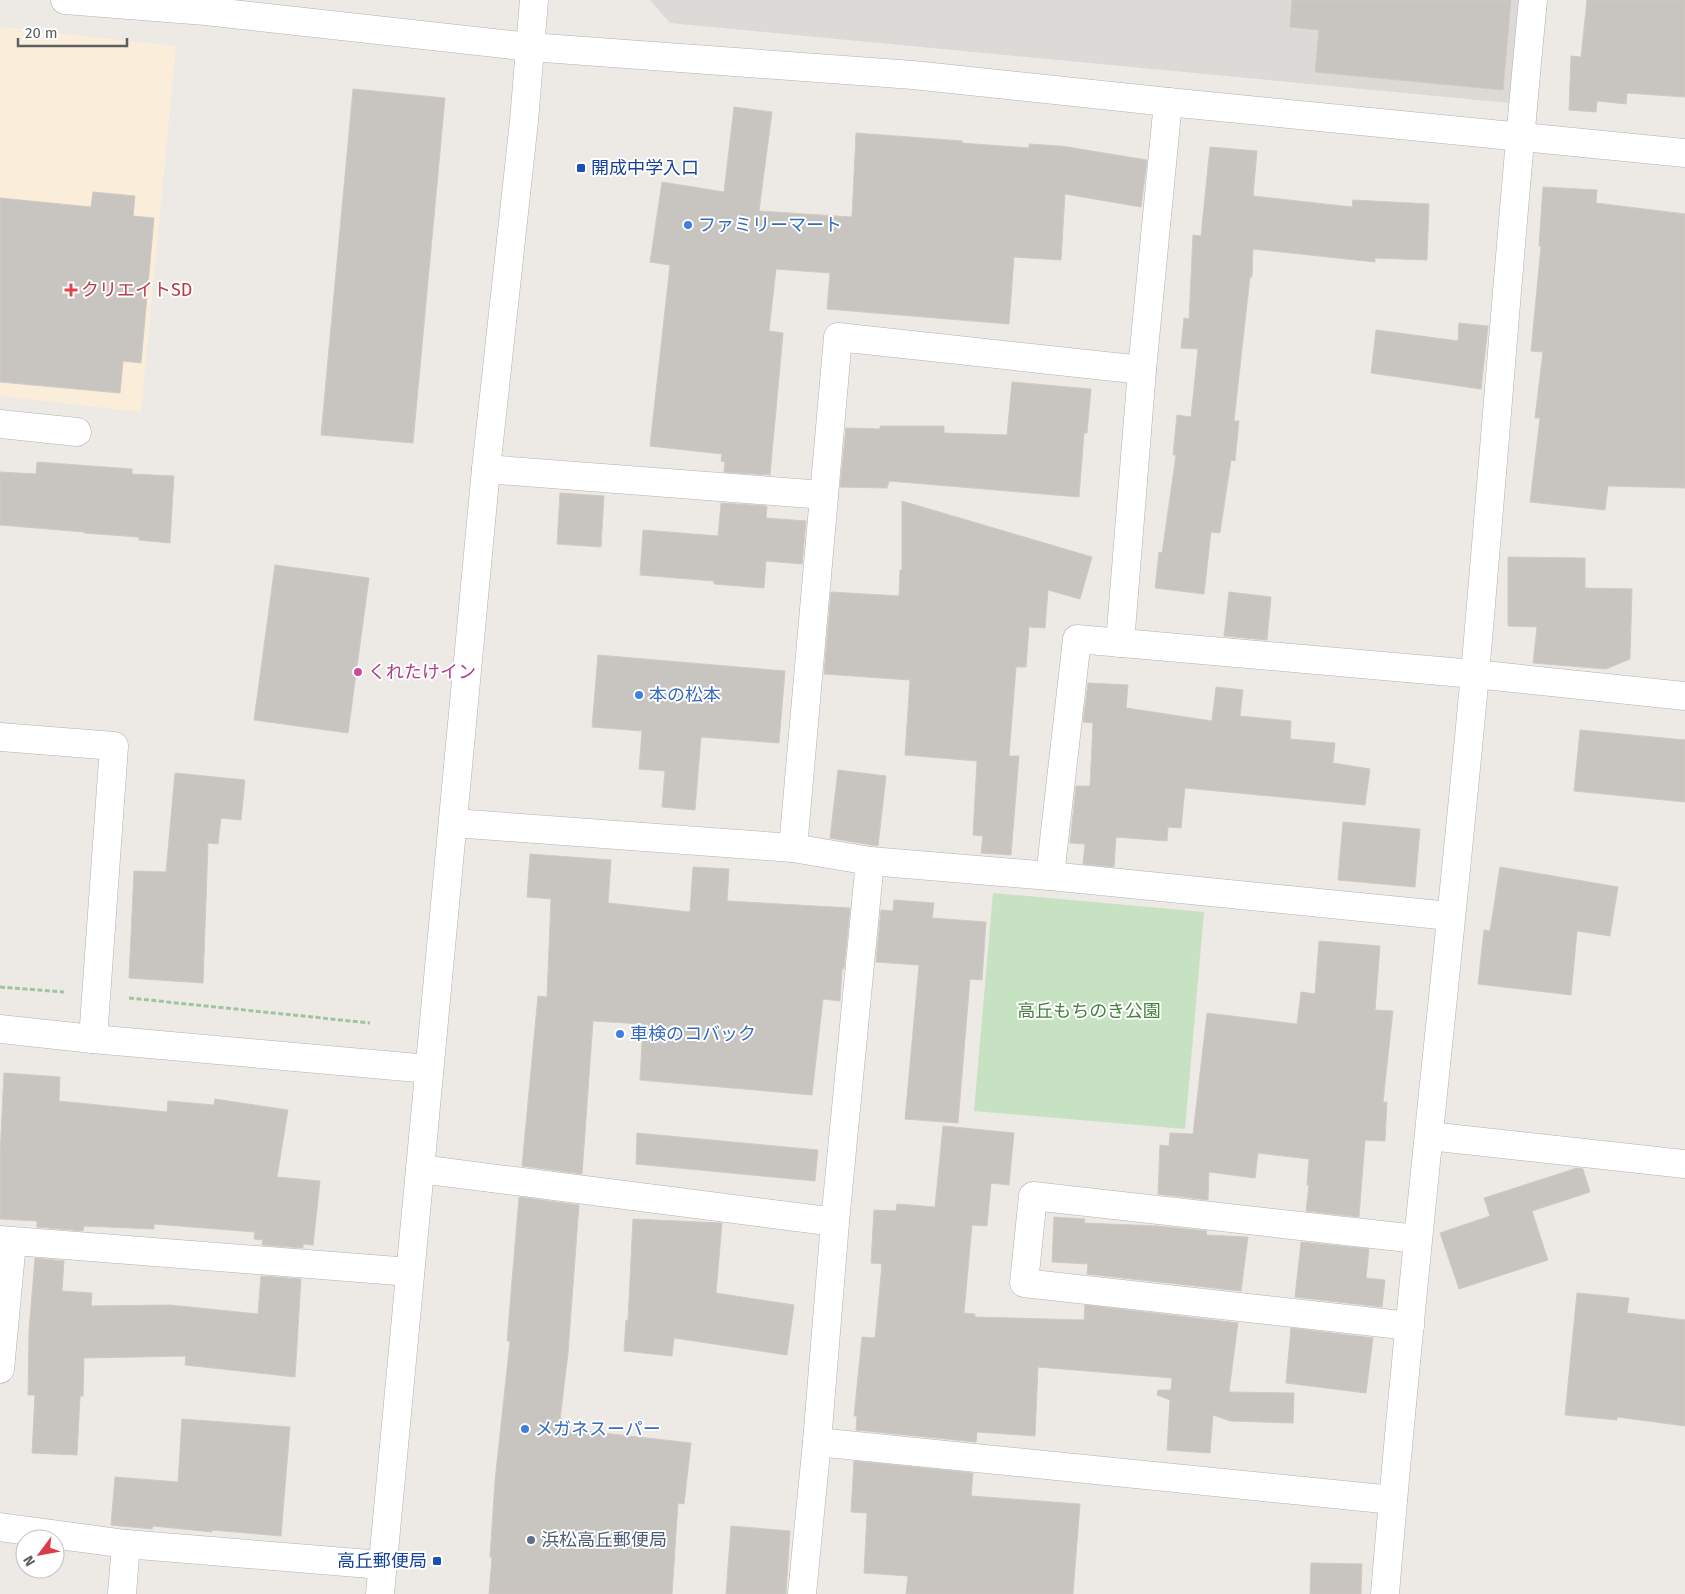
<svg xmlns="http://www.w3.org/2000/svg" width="1685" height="1594" font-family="'Fira Sans','Noto Sans JP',sans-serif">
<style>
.commercial{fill:#faeedb}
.industrial{fill:#dcd9d6}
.green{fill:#c7e2c2}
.building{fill:#c8c4c0;stroke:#d1cac3}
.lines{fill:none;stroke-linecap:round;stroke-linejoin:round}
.minor-casing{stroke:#afb2b5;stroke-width:29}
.tertiary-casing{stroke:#afb2b5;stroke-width:29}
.path{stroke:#9ec5a2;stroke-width:3;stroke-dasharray:5 2.5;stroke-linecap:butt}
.minor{stroke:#fff;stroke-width:28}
.tertiary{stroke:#fff;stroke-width:28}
.transit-dot{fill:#1a4fb4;stroke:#fff;stroke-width:2}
.shop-dot{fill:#3f7fe0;stroke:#fff;stroke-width:2}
.health-dot{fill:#e0444e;stroke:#fff;stroke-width:2}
.hotel-dot{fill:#d1479c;stroke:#fff;stroke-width:2}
.service-dot{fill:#5c6f8a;stroke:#fff;stroke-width:2}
.labels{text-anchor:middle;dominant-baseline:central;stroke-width:4;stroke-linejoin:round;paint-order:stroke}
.transit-label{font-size:18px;fill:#164399;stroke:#fff;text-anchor:start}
.shop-label{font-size:18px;fill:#366cbe;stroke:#fff;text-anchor:start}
.health-label{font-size:18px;fill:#be3a42;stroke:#fff;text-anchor:start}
.hotel-label{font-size:18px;fill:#b23c85;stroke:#fff;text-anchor:start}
.park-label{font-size:18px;fill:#44813d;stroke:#fff}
.service-label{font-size:18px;fill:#4e5e75;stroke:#fff;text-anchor:start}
</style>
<rect width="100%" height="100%" fill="#ede9e4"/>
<!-- commercial -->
<path class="commercial" d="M 0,27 L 176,46 L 141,412 L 0,396 Z"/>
<!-- industrial -->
<path class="industrial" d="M 650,0 L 1519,0 L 1510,103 L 670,23 Z"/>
<!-- green -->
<path class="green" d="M 993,893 L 1204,912 L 1185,1129 L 974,1111 Z"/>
<!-- building -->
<g class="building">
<path d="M 1292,0 L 1511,0 L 1503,90 L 1315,72 L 1319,30 L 1290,27 Z"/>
<path d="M 1587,0 L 1685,0 L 1685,97 L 1627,93 L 1626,104 L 1597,101 L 1596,112 L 1569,110 L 1571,56 L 1581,57 Z"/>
<path d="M 353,89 L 445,98 L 413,443 L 321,435 Z"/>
<path d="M 734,107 L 772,112 L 759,211 L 852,217 L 856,133 L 962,141 L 962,143 L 1029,148 L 1029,144 L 1061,146 L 1147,160 L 1141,207 L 1065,194 L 1061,260 L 1014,257 L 1009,324 L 827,309 L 830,273 L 776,269 L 769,331 L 783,333 L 770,475 L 724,472 L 725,462 L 721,461 L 722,454 L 650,446 L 670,265 L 650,262 L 662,182 L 724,192 Z"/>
<path d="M 1210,147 L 1257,151 L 1253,196 L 1352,207 L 1353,200 L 1429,204 L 1427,260 L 1375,258 L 1375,262 L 1253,249 L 1252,277 L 1250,277 L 1234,421 L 1239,421 L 1235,461 L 1231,460 L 1220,533 L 1211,532 L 1204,594 L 1155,588 L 1159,552 L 1162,553 L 1176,455 L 1173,455 L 1177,415 L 1191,417 L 1198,349 L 1181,348 L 1184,318 L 1189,319 L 1193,235 L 1201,236 Z"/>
<path d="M 1543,187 L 1597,190 L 1596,203 L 1685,214 L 1685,488 L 1608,486 L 1605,510 L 1530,502 L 1540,418 L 1535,418 L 1543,352 L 1531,351 L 1541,246 L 1539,246 Z"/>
<path d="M 93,192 L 135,196 L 133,216 L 154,218 L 141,363 L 123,361 L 120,393 L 0,382 L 0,198 L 91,207 Z"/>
<path d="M 1459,323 L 1488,326 L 1481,389 L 1371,373 L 1376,330 L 1458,341 Z"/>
<path d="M 1012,382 L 1091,389 L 1087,433 L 1084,433 L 1079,497 L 889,481 L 887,488 L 840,487 L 846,428 L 880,429 L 880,426 L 944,426 L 944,433 L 1007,435 Z"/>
<path d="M 37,462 L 132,469 L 132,474 L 174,476 L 170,543 L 139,540 L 139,537 L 84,533 L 84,532 L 0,525 L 0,472 L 36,474 Z"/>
<path d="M 560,493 L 604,496 L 601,547 L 557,544 Z"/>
<path d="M 902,501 L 1092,557 L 1080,599 L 1048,590 L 1045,628 L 1029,627 L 1026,667 L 1016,667 L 1009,756 L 1019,756 L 1011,855 L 981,853 L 983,836 L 973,835 L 977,761 L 905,755 L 910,680 L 824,674 L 831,592 L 899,596 L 900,570 L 902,570 Z"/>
<path d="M 721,503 L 767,506 L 766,518 L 806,521 L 802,564 L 766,561 L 764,588 L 714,584 L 714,581 L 640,575 L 643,530 L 718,536 Z"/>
<path d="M 1508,557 L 1585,558 L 1585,588 L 1632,589 L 1630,659 L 1606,669 L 1533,663 L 1537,627 L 1508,626 Z"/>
<path d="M 275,565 L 369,578 L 348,733 L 254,720 Z"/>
<path d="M 1229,592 L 1271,597 L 1267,640 L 1224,636 Z"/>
<path d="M 598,655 L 785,671 L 779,743 L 701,737 L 695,810 L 662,807 L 665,771 L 639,769 L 642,731 L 592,727 Z"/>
<path d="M 1088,683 L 1128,685 L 1126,708 L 1212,721 L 1216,687 L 1243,690 L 1240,716 L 1291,721 L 1290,739 L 1335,743 L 1333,763 L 1370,769 L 1365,805 L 1185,788 L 1181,828 L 1168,827 L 1167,841 L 1116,837 L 1114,867 L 1083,864 L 1085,844 L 1070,843 L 1076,786 L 1090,786 L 1093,723 L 1083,722 Z"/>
<path d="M 1580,730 L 1685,740 L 1685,802 L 1574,791 Z"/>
<path d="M 838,770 L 886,776 L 878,846 L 830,838 Z"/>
<path d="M 175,773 L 245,780 L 241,820 L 221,818 L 218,844 L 208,843 L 203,983 L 129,978 L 134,871 L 166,872 Z"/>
<path d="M 1343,822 L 1420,829 L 1415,887 L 1338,880 Z"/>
<path d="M 530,854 L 611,860 L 608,903 L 690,912 L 693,867 L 729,869 L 727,901 L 850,908 L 844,969 L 842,969 L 840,1001 L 823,999 L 812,1095 L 640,1080 L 643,1024 L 593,1021 L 582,1174 L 522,1166 L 538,996 L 547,997 L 551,899 L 527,897 Z"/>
<path d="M 1500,867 L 1618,887 L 1610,936 L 1577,931 L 1571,995 L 1478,984 L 1484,930 L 1490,931 Z"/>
<path d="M 894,900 L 934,903 L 932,918 L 986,922 L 982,980 L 970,979 L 958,1123 L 905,1119 L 919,965 L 876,962 L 881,910 L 893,911 Z"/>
<path d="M 1319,941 L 1380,946 L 1375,1010 L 1393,1011 L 1383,1102 L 1387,1102 L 1385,1141 L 1365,1140 L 1359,1217 L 1306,1211 L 1309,1185 L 1307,1185 L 1309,1159 L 1258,1153 L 1255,1178 L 1209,1172 L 1208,1200 L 1158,1194 L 1160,1145 L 1169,1146 L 1170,1133 L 1193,1134 L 1207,1013 L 1297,1024 L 1301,992 L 1315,994 Z"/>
<path d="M 4,1073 L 60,1077 L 59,1101 L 167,1112 L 168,1101 L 214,1105 L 215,1099 L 288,1110 L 277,1177 L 320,1181 L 313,1245 L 303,1244 L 303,1248 L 262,1245 L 263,1240 L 254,1239 L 255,1232 L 154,1224 L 154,1229 L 84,1226 L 83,1231 L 37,1227 L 37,1221 L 0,1219 L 0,1156 Z"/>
<path d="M 943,1126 L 1014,1133 L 1009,1185 L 991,1183 L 987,1226 L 972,1225 L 964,1313 L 975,1314 L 975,1317 L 1084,1320 L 1085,1305 L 1238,1323 L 1229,1392 L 1294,1393 L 1293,1423 L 1230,1421 L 1213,1415 L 1210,1453 L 1167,1450 L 1170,1400 L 1157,1395 L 1158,1390 L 1171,1390 L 1172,1378 L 1038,1367 L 1035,1436 L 977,1432 L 976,1442 L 856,1430 L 857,1416 L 854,1416 L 862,1337 L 875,1338 L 882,1264 L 871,1263 L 874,1210 L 896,1211 L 897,1204 L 935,1207 Z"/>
<path d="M 637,1133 L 818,1150 L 815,1181 L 636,1164 Z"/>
<path d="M 1577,1168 L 1583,1169 L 1590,1192 L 1532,1211 L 1548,1260 L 1459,1289 L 1440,1233 L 1490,1216 L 1484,1198 Z"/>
<path d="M 519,1197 L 579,1205 L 568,1353 L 559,1428 L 691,1443 L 684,1504 L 678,1503 L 672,1594 L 489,1594 L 492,1557 L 490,1557 L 495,1481 L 510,1341 L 507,1341 Z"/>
<path d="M 1054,1217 L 1085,1219 L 1084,1223 L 1157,1226 L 1207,1231 L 1206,1235 L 1248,1237 L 1241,1291 L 1087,1274 L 1088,1264 L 1052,1262 Z"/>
<path d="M 633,1219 L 722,1223 L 716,1293 L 794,1305 L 787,1355 L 674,1338 L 672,1356 L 624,1351 L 626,1320 L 628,1320 Z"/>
<path d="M 1301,1242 L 1369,1249 L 1366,1278 L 1385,1280 L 1382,1307 L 1295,1297 Z"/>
<path d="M 35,1258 L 64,1261 L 62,1291 L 92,1293 L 91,1306 L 170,1305 L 258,1314 L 261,1276 L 301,1279 L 295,1377 L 185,1365 L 186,1356 L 84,1358 L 83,1396 L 80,1396 L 77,1455 L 32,1453 L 35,1395 L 28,1395 L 29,1331 Z"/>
<path d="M 1577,1293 L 1629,1298 L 1627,1313 L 1685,1320 L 1685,1426 L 1617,1417 L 1617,1420 L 1565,1415 Z"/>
<path d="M 1291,1328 L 1373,1338 L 1366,1393 L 1286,1383 Z"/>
<path d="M 182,1419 L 290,1427 L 281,1536 L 212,1530 L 212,1532 L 153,1526 L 152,1529 L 111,1525 L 115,1477 L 178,1482 Z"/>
<path d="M 854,1461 L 973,1473 L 971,1496 L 1080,1504 L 1073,1594 L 906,1594 L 908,1576 L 864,1573 L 867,1513 L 851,1512 Z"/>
<path d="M 731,1526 L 790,1531 L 786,1594 L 726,1594 Z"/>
<path d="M 1311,1563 L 1362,1564 L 1361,1594 L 1310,1594 Z"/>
</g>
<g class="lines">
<defs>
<g id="minor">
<path d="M 0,424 L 77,432"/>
<path d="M 486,469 L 824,495"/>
<path d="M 1120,643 L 1142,370 L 1168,102"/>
<path d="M 0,737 L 114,746 L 93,1039"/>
<path d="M 454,823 L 793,848 L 870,861 L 1050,876 L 1450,916"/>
<path d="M 793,848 L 838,337 L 1142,370"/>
<path d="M 1050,876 L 1077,639 L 1474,674 L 1685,696"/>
<path d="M 0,1029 L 93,1039 L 429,1069"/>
<path d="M 1429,1136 L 1685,1164"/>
<path d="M 420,1169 L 835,1222"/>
<path d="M 0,1240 L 410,1272"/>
<path d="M 1410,1326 L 1024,1283 L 1033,1196 L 1417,1239"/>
<path d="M 0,1369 L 12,1242"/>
<path d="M 817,1442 L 1393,1500"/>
<path d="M 0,1527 L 126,1544 L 382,1565"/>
<path d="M 122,1594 L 126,1544"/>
<path d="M 802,1594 L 817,1442 L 835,1222 L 870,861"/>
<path d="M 1385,1594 C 1410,1287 1447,980 1475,673 C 1495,449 1511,224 1533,0"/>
</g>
<g id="tertiary">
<path d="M 65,0 L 206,11 L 530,47 L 913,75 L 1168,102 L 1685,153"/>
<path d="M 380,1594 L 486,469 L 524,121 L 534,0"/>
</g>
</defs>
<!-- minor casing -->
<use href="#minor" class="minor-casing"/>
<!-- tertiary casing -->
<use href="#tertiary" class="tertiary-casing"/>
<!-- path -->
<g class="path">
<path d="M 0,987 L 64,992"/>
<path d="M 129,998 L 370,1023"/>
</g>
<!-- minor -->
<use href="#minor" class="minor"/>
<!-- tertiary -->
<use href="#tertiary" class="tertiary"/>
</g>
<!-- markers -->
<g class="transit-dot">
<rect x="576" y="163" width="10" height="10" rx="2.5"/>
<rect x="432" y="1556" width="10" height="10" rx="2.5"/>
</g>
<g class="shop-dot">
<circle cx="688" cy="225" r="5"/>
<circle cx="639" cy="695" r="5"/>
<circle cx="620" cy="1034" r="5"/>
<circle cx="525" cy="1429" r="5"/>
</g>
<path class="health-dot" d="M68.5 282.5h5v5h5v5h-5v5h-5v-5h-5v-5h5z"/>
<circle class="hotel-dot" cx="358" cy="672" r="5"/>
<circle class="service-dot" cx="531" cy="1540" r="5"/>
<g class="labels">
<!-- transit labels -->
<g class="transit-label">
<text x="591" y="168">開成中学入口</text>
<text x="427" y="1561" text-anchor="end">高丘郵便局</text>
</g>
<!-- shop labels -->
<g class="shop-label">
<text x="698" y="225">ファミリーマート</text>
<text x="649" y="695">本の松本</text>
<text x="630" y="1034">車検のコバック</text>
<text x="535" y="1429">メガネスーパー</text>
</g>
<!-- health labels -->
<g class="health-label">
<text x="81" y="290">クリエイトSD</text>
</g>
<!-- hotel labels -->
<g class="hotel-label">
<text x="368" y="672">くれたけイン</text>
</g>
<!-- park labels -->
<g class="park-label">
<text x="1089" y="1011">高丘もちのき公園</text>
</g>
<!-- service labels -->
<g class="service-label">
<text x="541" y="1540">浜松高丘郵便局</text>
</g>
</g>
<!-- north arrow -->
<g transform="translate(40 1554) rotate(238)"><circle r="24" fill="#ffffff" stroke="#bebfc1"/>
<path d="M0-4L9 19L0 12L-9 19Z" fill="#d93d4a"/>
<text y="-8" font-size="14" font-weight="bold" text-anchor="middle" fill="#5c6063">N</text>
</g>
<!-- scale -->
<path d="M18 38v8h109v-8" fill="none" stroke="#5c6063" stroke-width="2.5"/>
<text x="25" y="38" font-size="15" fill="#5c6063" stroke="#ffffff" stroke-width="4" paint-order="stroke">20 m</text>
</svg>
